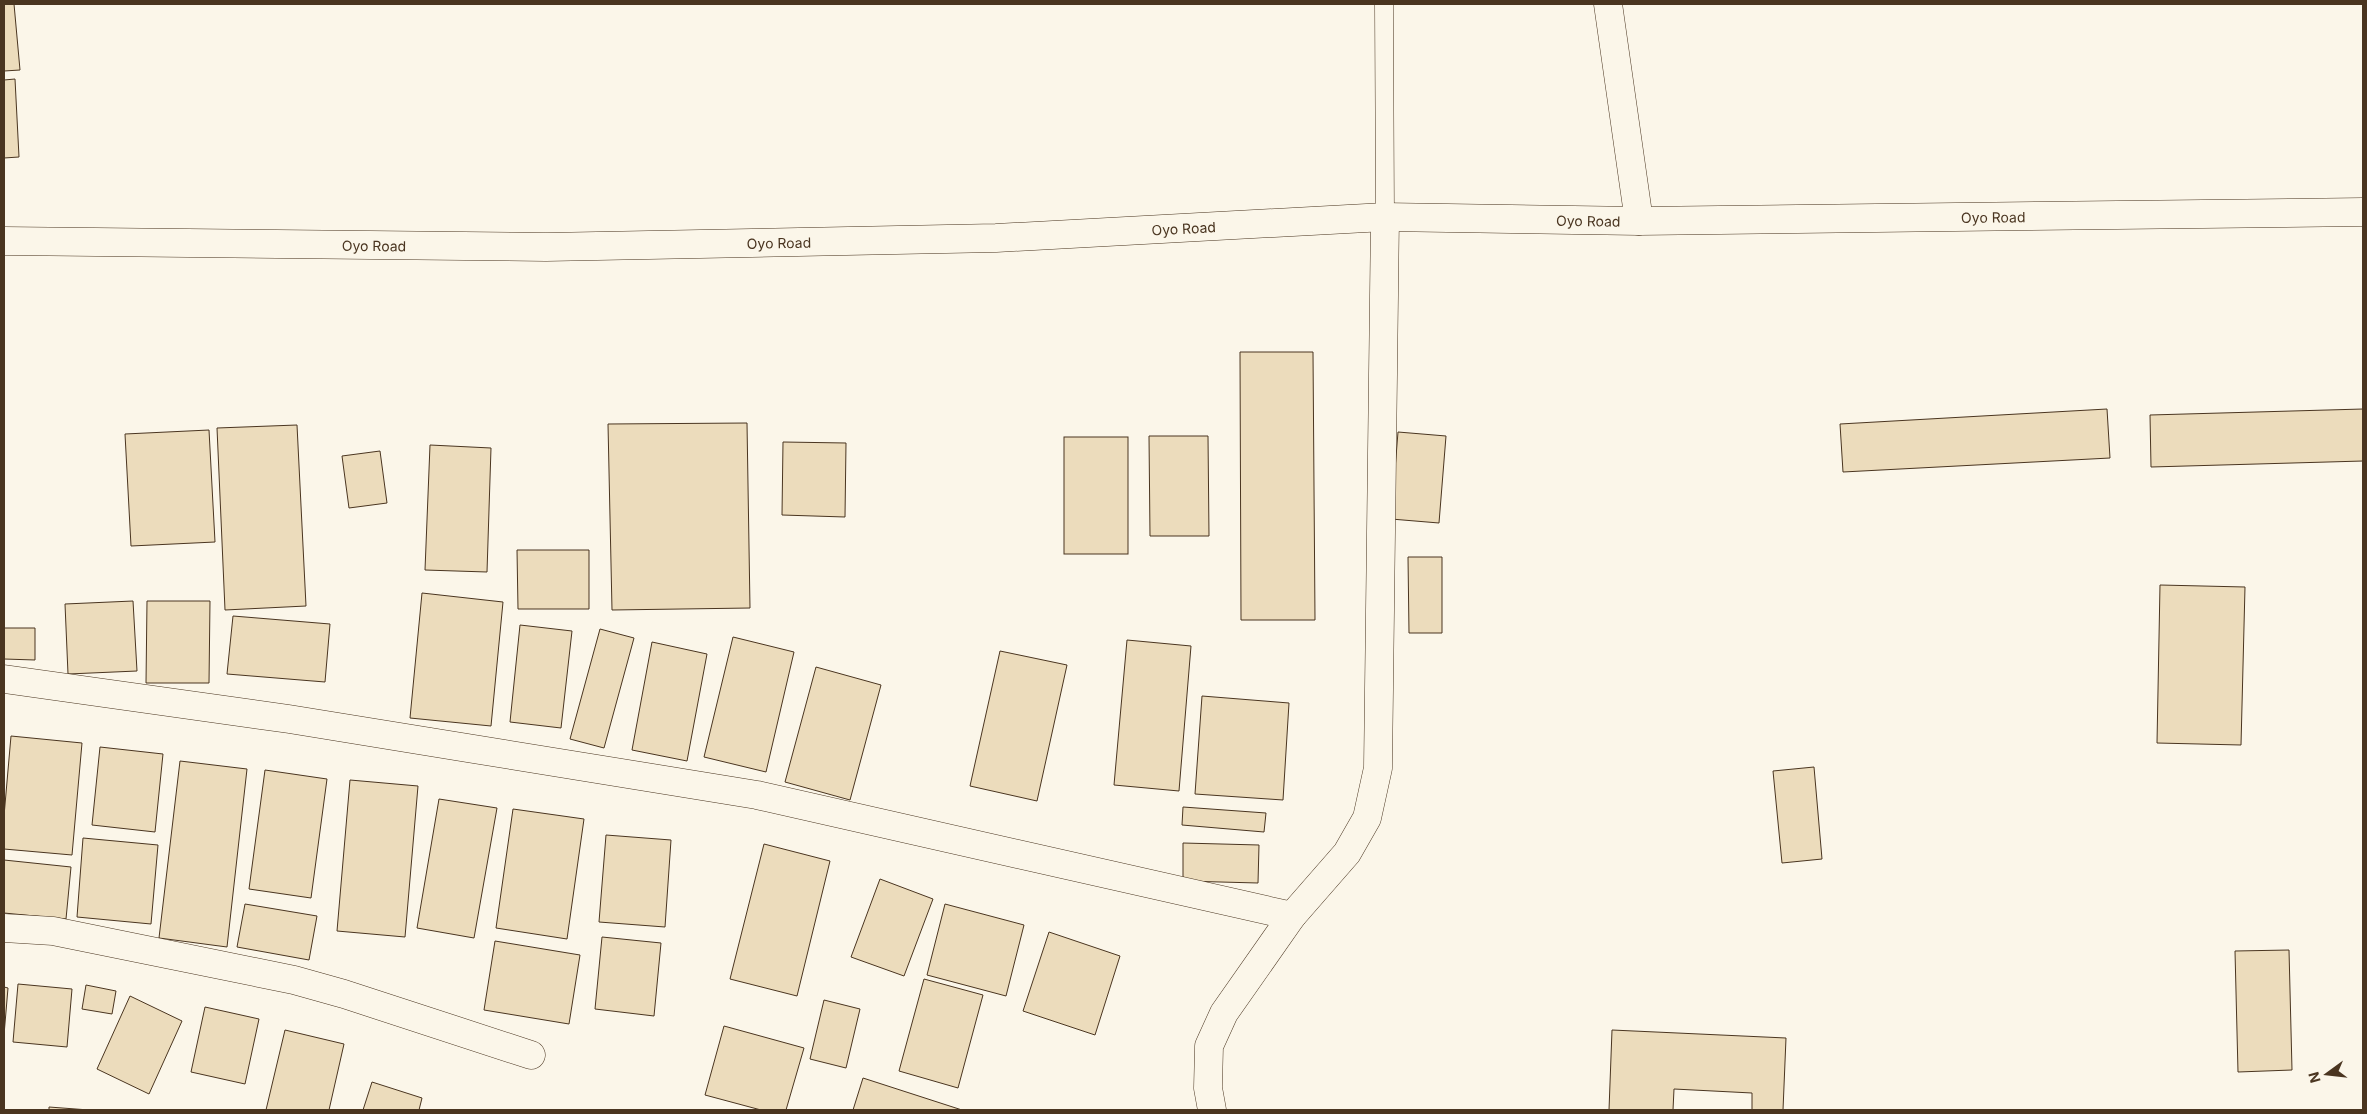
<svg xmlns="http://www.w3.org/2000/svg" width="2367" height="1114" font-family="Inter,sans-serif">
<style>
.building{fill:#ecdcbc;stroke:#4a3520}
.lines{fill:none;stroke-linecap:round;stroke-linejoin:round}
.lane-casing{stroke:#4a3520;stroke-width:19}
.street-casing{stroke:#4a3520;stroke-width:29}
.highway-casing{stroke:#4a3520;stroke-width:29}
.lane{stroke:#fbf6e9;stroke-width:18}
.street{stroke:#fbf6e9;stroke-width:28}
.highway{stroke:#fbf6e9;stroke-width:28}
.labels{text-anchor:middle;dominant-baseline:central;stroke-width:4;stroke-linejoin:round;paint-order:stroke}
.street-label{font-size:14px;fill:#4a3520;stroke:#fbf6e9}
</style>
<rect width="100%" height="100%" fill="#fbf6e9"/>
<!-- building -->
<g class="building">
<path d="M 4,4 L 14,4 L 20,70 L 4,71 Z"/>
<path d="M 15,79 L 19,157 L 4,158 L 4,80 Z"/>
<path d="M 1240,352 L 1313,352 L 1315,620 L 1241,620 Z"/>
<path d="M 2107,409 L 2110,458 L 1843,472 L 1840,424 Z"/>
<path d="M 2363,409 L 2363,461 L 2151,467 L 2150,415 Z"/>
<path d="M 747,423 L 750,608 L 612,610 L 608,424 Z"/>
<path d="M 297,425 L 306,606 L 225,610 L 217,428 Z"/>
<path d="M 209,430 L 215,542 L 131,546 L 125,434 Z"/>
<path d="M 1398,432 L 1446,436 L 1439,523 L 1391,519 Z"/>
<path d="M 1149,436 L 1208,436 L 1209,536 L 1150,536 Z"/>
<rect x="1064" y="437" width="64" height="117"/>
<path d="M 783,442 L 846,443 L 845,517 L 782,515 Z"/>
<path d="M 430,445 L 491,448 L 487,572 L 425,570 Z"/>
<path d="M 380,451 L 387,503 L 349,508 L 342,456 Z"/>
<path d="M 517,550 L 589,550 L 589,609 L 518,609 Z"/>
<path d="M 1408,557 L 1442,557 L 1442,633 L 1409,633 Z"/>
<path d="M 2160,585 L 2245,587 L 2241,745 L 2157,743 Z"/>
<path d="M 422,593 L 503,602 L 491,726 L 410,718 Z"/>
<path d="M 133,601 L 137,671 L 68,674 L 65,604 Z"/>
<path d="M 147,601 L 210,601 L 209,683 L 146,683 Z"/>
<path d="M 233,616 L 330,624 L 325,682 L 227,674 Z"/>
<path d="M 520,625 L 572,631 L 561,728 L 510,722 Z"/>
<path d="M 4,628 L 35,628 L 35,660 L 4,659 Z"/>
<path d="M 600,629 L 634,638 L 604,748 L 570,739 Z"/>
<path d="M 733,637 L 794,652 L 766,772 L 704,757 Z"/>
<path d="M 1127,640 L 1191,646 L 1179,791 L 1114,785 Z"/>
<path d="M 652,642 L 707,654 L 687,761 L 632,750 Z"/>
<path d="M 1000,651 L 1067,665 L 1037,801 L 970,786 Z"/>
<path d="M 816,667 L 881,685 L 850,800 L 785,782 Z"/>
<path d="M 1202,696 L 1289,703 L 1283,800 L 1195,794 Z"/>
<path d="M 11,736 L 82,743 L 72,855 L 4,849 L 4,816 Z"/>
<path d="M 100,747 L 163,754 L 155,832 L 92,825 Z"/>
<path d="M 180,761 L 247,769 L 227,947 L 159,938 Z"/>
<path d="M 1814,767 L 1822,859 L 1782,863 L 1773,771 Z"/>
<path d="M 265,770 L 327,779 L 311,898 L 249,889 Z"/>
<path d="M 350,780 L 418,786 L 405,937 L 337,931 Z"/>
<path d="M 439,799 L 497,808 L 474,938 L 417,928 Z"/>
<path d="M 1183,807 L 1266,813 L 1264,832 L 1182,825 Z"/>
<path d="M 513,809 L 584,819 L 567,939 L 496,928 Z"/>
<path d="M 606,835 L 671,840 L 665,927 L 599,922 Z"/>
<path d="M 83,838 L 158,845 L 151,924 L 77,917 Z"/>
<path d="M 1183,843 L 1259,845 L 1258,883 L 1183,881 Z"/>
<path d="M 764,844 L 830,861 L 797,996 L 730,979 Z"/>
<path d="M 4,860 L 71,867 L 66,919 L 4,913 Z"/>
<path d="M 880,879 L 933,899 L 904,976 L 851,957 Z"/>
<path d="M 245,904 L 317,916 L 309,960 L 237,947 Z"/>
<path d="M 945,904 L 1024,925 L 1006,996 L 927,975 Z"/>
<path d="M 1049,932 L 1120,956 L 1095,1035 L 1023,1011 Z"/>
<path d="M 602,937 L 661,943 L 654,1016 L 595,1009 Z"/>
<path d="M 495,941 L 580,955 L 569,1024 L 484,1010 Z"/>
<path d="M 2289,950 L 2292,1070 L 2238,1072 L 2235,951 Z"/>
<path d="M 924,979 L 983,995 L 958,1088 L 899,1071 Z"/>
<path d="M 18,984 L 72,989 L 67,1047 L 13,1042 Z"/>
<path d="M 86,985 L 116,991 L 112,1014 L 82,1009 Z"/>
<path d="M 4,987 L 8,988 L 4,1035 Z"/>
<path d="M 130,996 L 182,1021 L 149,1094 L 97,1069 Z"/>
<path d="M 824,1000 L 860,1009 L 846,1068 L 810,1059 Z"/>
<path d="M 205,1007 L 259,1019 L 245,1084 L 191,1072 Z"/>
<path d="M 724,1026 L 804,1048 L 786,1110 L 761,1110 L 705,1095 Z"/>
<path d="M 285,1030 L 344,1044 L 329,1110 L 266,1110 Z"/>
<path d="M 1612,1030 L 1786,1038 L 1783,1110 L 1752,1110 L 1752,1093 L 1674,1089 L 1673,1110 L 1609,1110 Z"/>
<path d="M 863,1078 L 962,1110 L 853,1110 Z"/>
<path d="M 372,1082 L 422,1098 L 419,1110 L 363,1110 Z"/>
<path d="M 49,1107 L 89,1110 L 49,1110 Z"/>
</g>
<g class="lines">
<defs>
<path id="lane" d="M 1384,4 L 1385,217"/>
<g id="street">
<path d="M 1608,4 L 1639,221"/>
<path d="M 4,679 L 289,719 L 757,795 L 1292,916"/>
<path d="M 4,928 L 53,931 L 294,980 L 344,994 L 531,1055"/>
<path d="M 1212,1110 L 1208,1088 L 1209,1046 L 1224,1013 L 1292,916 L 1347,853 L 1367,818 L 1378,768 L 1385,217"/>
</g>
<g id="highway">
<path id="s1" d="M 4,241 L 546,247 L 996,238 L 1385,217 L 1639,221 L 2363,212"/>
</g>
</defs>
<!-- lane casing -->
<use href="#lane" class="lane-casing"/>
<!-- street casing -->
<use href="#street" class="street-casing"/>
<!-- highway casing -->
<use href="#highway" class="highway-casing"/>
<!-- lane -->
<use href="#lane" class="lane"/>
<!-- street -->
<use href="#street" class="street"/>
<!-- highway -->
<use href="#highway" class="highway"/>
</g>
<g class="labels">
<!-- street labels -->
<g class="street-label">
<text stroke="none"><textPath href="#s1" startOffset="1990">Oyo Road</textPath></text>
<text stroke="none"><textPath href="#s1" startOffset="1585">Oyo Road</textPath></text>
<text stroke="none"><textPath href="#s1" startOffset="1180">Oyo Road</textPath></text>
<text stroke="none"><textPath href="#s1" startOffset="775">Oyo Road</textPath></text>
<text stroke="none"><textPath href="#s1" startOffset="370">Oyo Road</textPath></text>
</g>
</g>
<!-- border -->
<rect width="2367" height="1114" fill="none" stroke="#4a3520" stroke-width="10"/>
<!-- north arrow -->
<g transform="translate(2327 1074) rotate(255)" stroke="#fbf6e9" stroke-width="4" paint-order="stroke">
<path d="M0-4L9 19L0 12L-9 19Z" fill="#4a3520"/>
<text y="-8" font-size="14" font-weight="bold" text-anchor="middle" fill="#4a3520">N</text>
</g>
</svg>
